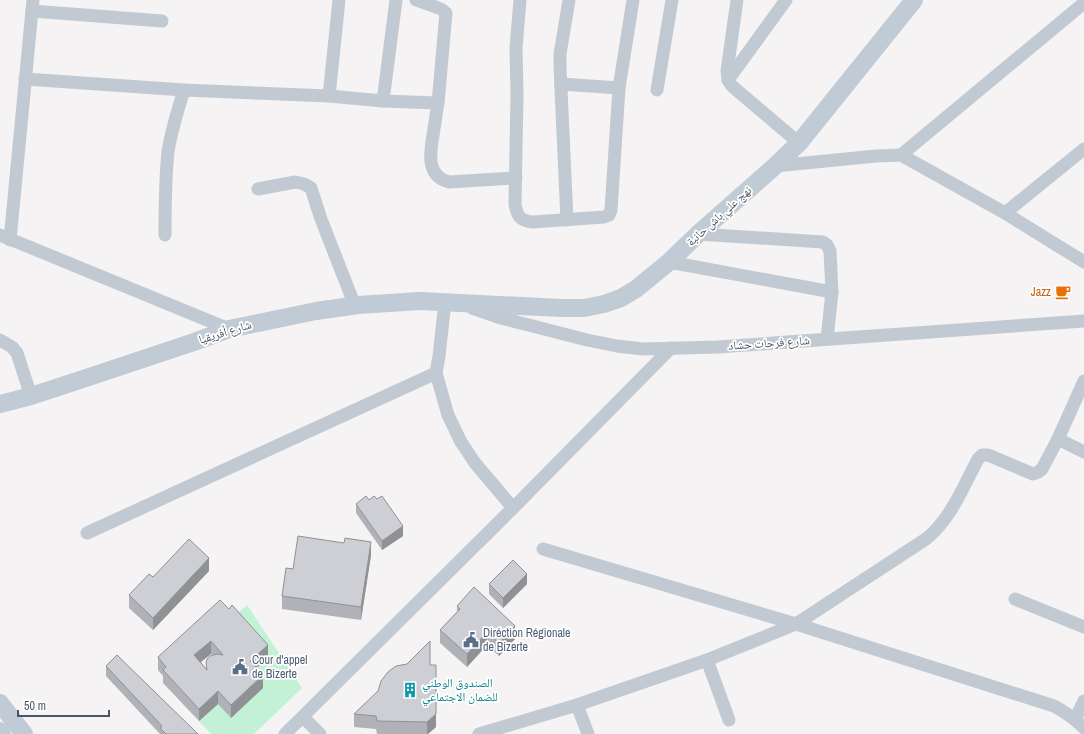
<svg xmlns="http://www.w3.org/2000/svg" width="1084" height="734" font-family="'Archivo Narrow','Noto Naskh Arabic',sans-serif">
<style>
.green{fill:#c3f1d5}
.lines{fill:none;stroke-linecap:round;stroke-linejoin:round}
.street{stroke:#c1cad2;stroke-width:13}
.secondary{stroke:#c1cbd6;stroke-width:18}
.wall{fill:#b0b2b7;fill-rule:evenodd}
.shaded-wall{fill:#909195}
.building{fill:#cdcfd5;stroke:#909195;fill-rule:evenodd}
.labels{text-anchor:middle;dominant-baseline:central;stroke-width:3.5;stroke-linejoin:round;paint-order:stroke}
.street-label{font-size:12px;fill:#4a5661;stroke:#fff}
.food-label{font-size:12px;fill:#c56008;stroke:#fff;text-anchor:end}
.service-label{font-size:12px;fill:#4e5e75;stroke:#fff;text-anchor:start}
.culture-label{font-size:12px;fill:#0d838f;stroke:#fff;text-anchor:start}
</style>
<rect width="100%" height="100%" fill="#f5f3f3"/>
<!-- green -->
<path class="green" d="M 247,605 L 302,688 L 254,734 L 211,734 L 199,721 L 268,658 L 232,618 Z"/>
<g class="lines">
<!-- street -->
<g class="street">
<path d="M 520,0 L 516,48 L 517,95 L 515,204 C 517,216 520,221 533,222 L 604,217 L 609,215 L 611,210 L 619,88 L 633,0"/>
<path d="M 737,0 L 727,71 L 728,80 L 732,86 L 799,143"/>
<path d="M 32,11 L 162,21"/>
<path d="M 25,79 L 184,90 L 329,96 L 383,101 L 438,103 L 446,13 L 441,9 L 416,0"/>
<path d="M 728,80 L 786,0"/>
<path d="M 561,84 L 619,88"/>
<path d="M 657,90 L 672,0"/>
<path d="M 329,96 L 339,0"/>
<path d="M 383,101 L 396,0"/>
<path d="M 438,103 C 436,114 435,124 433,135 C 430,153 426,176 449,182 L 516,178"/>
<path d="M 901,155 L 1084,3"/>
<path d="M 775,166 L 876,156 L 901,155 L 1005,213 L 1084,262"/>
<path d="M 258,189 L 295,182 L 304,184 L 311,188 L 321,219 L 355,306"/>
<path d="M 1005,213 L 1084,149"/>
<path d="M 567,220 L 560,68 L 560,54 L 569,0"/>
<path d="M 698,234 L 823,242 L 827,245 L 830,251 L 832,292 L 827,339"/>
<path d="M 0,235 L 229,329"/>
<path d="M 165,235 C 165,207 165,180 168,152 C 171,131 178,110 184,90"/>
<path d="M 10,240 L 33,0"/>
<path d="M 669,262 L 832,292"/>
<path d="M 445,302 L 439,356 L 436,373 L 448,415 L 461,442 L 475,463 L 513,508"/>
<path d="M 472,308 L 501,318 L 587,340 L 617,346 L 643,349 L 718,347 L 1084,321"/>
<path d="M 0,340 L 12,347 L 17,353 L 31,396"/>
<path d="M 1058,439 L 1084,452"/>
<path d="M 87,533 L 436,373"/>
<path d="M 543,549 L 796,624 L 1054,706 C 1067,713 1074,718 1084,728"/>
<path d="M 1015,599 L 1084,627"/>
<path d="M 707,660 L 729,720"/>
<path d="M 577,705 L 588,734"/>
<path d="M 303,717 L 320,734"/>
<path d="M 1075,719 L 1084,701"/>
<path d="M 285,734 L 513,508 L 671,348"/>
<path d="M 479,734 L 577,705 L 707,660 L 796,624 L 926,539 C 951,519 963,487 978,459 L 982,455 L 988,455 L 1033,474 L 1038,472 L 1042,469 L 1058,439 L 1084,381"/>
</g>
<!-- secondary -->
<g class="secondary">
<path d="M 0,404 L 31,396 L 83,379 L 194,342 L 229,329 L 316,311 L 358,305 L 420,301 L 561,308 L 584,308 L 604,304 L 621,298 L 636,289 L 669,262 L 698,234 L 775,166 L 799,143 L 914,0"/>
<path d="M 0,703 L 24,734"/>
<path d="M 0,731 L 2,734"/>
</g>
</g>
<!-- wall -->
<g class="wall">
<path d="M 369,500 L 403,536 L 382,550 L 356,513 L 356,504 Z"/>
<path d="M 371,555 L 361,620 L 282,609 L 282,596 L 293,569 Z"/>
<path d="M 209,571 L 153,630 L 129,608 L 129,595 L 153,577 Z"/>
<path d="M 489,584 L 527,584 L 503,608 L 489,594 Z"/>
<path d="M 457,606 L 515,639 L 499,656 L 487,645 L 467,667 L 440,643 L 440,630 L 457,612 Z"/>
<path d="M 229,609 L 268,657 L 257,668 L 263,688 L 231,718 L 218,704 L 199,721 L 163,683 L 163,676 L 158,670 L 158,657 ZM 211,654 L 213,655 L 206,663 L 206,669 L 201,662 Z"/>
<path d="M 430,665 L 436,727 L 428,734 L 377,734 L 376,729 L 354,727 L 354,714 Z"/>
<path d="M 106,666 L 198,734 L 160,734 L 106,676 Z"/>
</g>
<!-- shaded-wall -->
<g class="shaded-wall">
<path d="M 403,526 L 403,536 L 382,550 L 382,541 Z"/>
<path d="M 371,542 L 371,555 L 361,620 L 361,607 Z"/>
<path d="M 209,558 L 209,571 L 153,630 L 153,618 Z"/>
<path d="M 527,574 L 527,584 L 503,608 L 503,598 Z"/>
<path d="M 515,626 L 515,639 L 499,656 L 499,643 Z"/>
<path d="M 487,632 L 487,645 L 467,667 L 467,654 Z"/>
<path d="M 211,641 L 211,654 L 194,667 L 194,655 Z"/>
<path d="M 268,645 L 268,657 L 250,674 L 250,661 Z"/>
<path d="M 263,675 L 263,688 L 231,718 L 231,705 Z"/>
<path d="M 218,691 L 218,704 L 199,721 L 199,709 Z"/>
<path d="M 436,714 L 436,727 L 428,734 L 427,734 L 427,722 Z"/>
</g>
<!-- building -->
<g class="building">
<path d="M 366,496 L 369,500 L 374,496 L 377,499 L 382,496 L 403,526 L 382,541 L 356,504 Z"/>
<path d="M 298,536 L 344,543 L 345,538 L 371,542 L 361,607 L 282,596 L 286,568 L 293,569 Z"/>
<path d="M 189,539 L 209,558 L 153,618 L 129,595 L 149,574 L 153,577 Z"/>
<path d="M 513,560 L 527,574 L 503,598 L 489,584 Z"/>
<path d="M 474,587 L 515,626 L 499,643 L 487,632 L 467,654 L 440,630 L 460,609 L 457,606 Z"/>
<path d="M 220,600 L 229,609 L 232,605 L 268,645 L 250,661 L 263,675 L 231,705 L 218,691 L 199,709 L 163,670 L 166,667 L 158,657 ZM 211,641 L 223,655 L 217,654 L 210,656 L 207,659 L 206,663 L 207,670 L 194,655 Z"/>
<path d="M 430,641 L 430,665 L 436,665 L 436,714 L 427,722 L 377,721 L 376,716 L 354,714 L 378,691 L 381,681 L 388,672 L 396,666 L 407,664 Z"/>
<path d="M 117,655 L 198,734 L 166,734 L 160,728 L 162,726 L 106,666 Z"/>
</g>
<!-- icons -->
<defs>
<symbol id="cafe-bare" viewBox="-9 -9 18 18"><path d="M-5.5-4.5H6V0H3Q3 3.5 0 3.5H-2.5Q-5.5 3.5-5.5 0ZM3-3.2v2h1.7v-2ZM-6 4.5H4V6H-6Z" fill="#e8710a" stroke="#fff" stroke-width="2.5" paint-order="stroke"/></symbol>
<symbol id="civic-bare" viewBox="-9 -9 18 18"><path d="M-.6-6.5H3V-4.5H.6V-3L4-1V1h2V6H-6V1h2V-1L-.6-3ZM-1.2 2.5V6h2.4V2.5Z" fill="#5c6f8a" stroke="#fff" stroke-width="2.5" paint-order="stroke"/></symbol>
<symbol id="building-bare" viewBox="-9 -9 18 18"><path d="M-4-6H4V6H1V3H-1V6H-4ZM-2.5-4.3h1.7v1.8h-1.7ZM.8-4.3h1.7v1.8H.8ZM-2.5-1h1.7V.8h-1.7ZM.8-1h1.7V.8H.8Z" fill="#0f9aa8" stroke="#fff" stroke-width="2.5" paint-order="stroke"/></symbol>
</defs>
<g fill-rule="evenodd">
<use href="#cafe-bare" x="1052" y="281" width="22" height="22"/>
<use href="#civic-bare" x="460" y="629" width="22" height="22"/>
<use href="#civic-bare" x="229" y="656" width="22" height="22"/>
<use href="#building-bare" x="399" y="679" width="22" height="22"/>
</g>
<g class="labels">
<!-- street labels -->
<g class="street-label">
<text transform="translate(719 216) rotate(-42)">نهج علي باش حانبة</text>
<text transform="translate(225 332) rotate(-17)">شارع أفريقيا</text>
<text transform="translate(769 343) rotate(-4)">شارع فرحات حشاد</text>
</g>
<!-- food labels -->
<g class="food-label">
<text x="1051" y="292">Jazz</text>
</g>
<!-- service labels -->
<g class="service-label">
<text x="483" y="633">Diréction Régionale<tspan x="483" dy="14">de Bizerte</tspan></text>
<text x="252" y="660">Cour d'appel<tspan x="252" dy="14">de Bizerte</tspan></text>
</g>
<!-- culture labels -->
<g class="culture-label">
<text x="422" y="683">الصندوق الوطني<tspan x="422" dy="14">للضمان الاجتماعي</tspan></text>
</g>
</g>
<!-- scale -->
<path d="M18 710v6h91v-6" fill="none" stroke="#4a5661" stroke-width="2"/>
<text x="24" y="710" font-size="12" fill="#4a5661" stroke="#ffffff" stroke-width="3" paint-order="stroke">50 m</text>
</svg>
